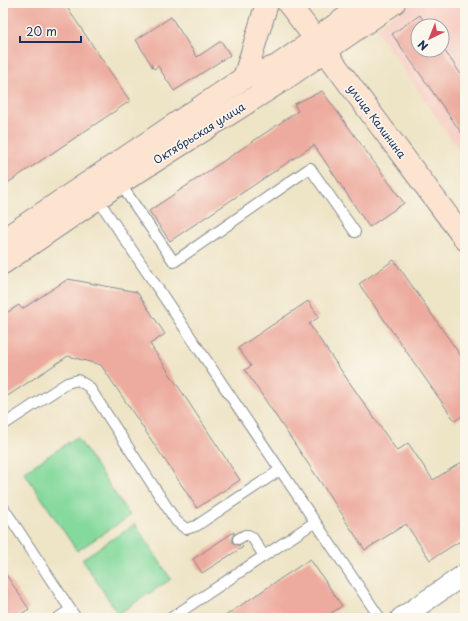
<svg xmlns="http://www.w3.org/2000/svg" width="468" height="621" font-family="'Playpen Sans',sans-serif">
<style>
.built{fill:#f7d1c7;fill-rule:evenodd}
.green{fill:#84d99c;stroke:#50847d}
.building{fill:#edaa9e}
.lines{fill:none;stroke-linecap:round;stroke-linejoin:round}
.lane-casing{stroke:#848a92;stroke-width:12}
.street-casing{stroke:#848a92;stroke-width:22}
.secondary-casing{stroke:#848a92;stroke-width:24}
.lane{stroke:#fff;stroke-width:10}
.street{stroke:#fff;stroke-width:20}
.secondary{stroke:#fde4d0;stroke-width:22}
.labels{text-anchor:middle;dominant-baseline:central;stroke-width:3;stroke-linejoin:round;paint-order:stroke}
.street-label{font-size:11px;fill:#1b2f5e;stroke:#fbf7ec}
</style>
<rect width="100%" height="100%" fill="#fbf7ec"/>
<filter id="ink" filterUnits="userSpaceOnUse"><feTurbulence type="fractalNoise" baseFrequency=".025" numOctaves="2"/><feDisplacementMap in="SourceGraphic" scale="8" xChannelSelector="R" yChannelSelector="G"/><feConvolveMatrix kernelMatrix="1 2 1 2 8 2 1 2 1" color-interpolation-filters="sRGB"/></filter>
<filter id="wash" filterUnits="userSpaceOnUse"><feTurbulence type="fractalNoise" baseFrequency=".012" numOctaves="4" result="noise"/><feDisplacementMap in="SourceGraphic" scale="16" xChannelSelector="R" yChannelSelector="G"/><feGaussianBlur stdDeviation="0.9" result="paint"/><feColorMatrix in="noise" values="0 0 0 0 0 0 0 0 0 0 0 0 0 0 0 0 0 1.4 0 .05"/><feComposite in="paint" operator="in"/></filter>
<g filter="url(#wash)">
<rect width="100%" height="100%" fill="#eee4c6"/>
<!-- built -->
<path class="built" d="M 411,3 L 465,3 L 465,159 L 375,28 ZM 418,26 L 442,26 L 442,50 L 418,50 Z"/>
<!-- green -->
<g class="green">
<path d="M 77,437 L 130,516 L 77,551 L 24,472 Z"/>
<path d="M 135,524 L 171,579 L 118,614 L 82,559 Z"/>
</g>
<g id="blocks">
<!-- building -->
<g class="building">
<path d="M 3,3 L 64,3 L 130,101 L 3,186 Z"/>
<path d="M 420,15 L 427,26 L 418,26 L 418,50 L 442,50 L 442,47 L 465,80 L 465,138 L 392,34 Z"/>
<path d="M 171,17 L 197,57 L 221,41 L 230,55 L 174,91 L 158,66 L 154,69 L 136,40 Z"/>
<path d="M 322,91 L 404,203 L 369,227 L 314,145 L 170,241 L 149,211 L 298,111 L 294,104 Z"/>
<path d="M 394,260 L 465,362 L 465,414 L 455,421 L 359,284 Z"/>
<path d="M 68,279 L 137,292 L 165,334 L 150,344 L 240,480 L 197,508 L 101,365 L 68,356 L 3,399 L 3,315 L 19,305 L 22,309 Z"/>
<path d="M 308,301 L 319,317 L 309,324 L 397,451 L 408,443 L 433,480 L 465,460 L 465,538 L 430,560 L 406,524 L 365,550 L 343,517 L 344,517 L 245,370 L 251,366 L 238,348 Z"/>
<path d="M 234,532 L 234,534 L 232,539 L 233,543 L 238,545 L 241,545 L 243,547 L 202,573 L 193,559 Z"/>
<path d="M 310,559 L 342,606 L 324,618 L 222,618 Z"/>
<path d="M 3,570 L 29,609 L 15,618 L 3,618 Z"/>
</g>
</g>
</g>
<g filter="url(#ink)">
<use href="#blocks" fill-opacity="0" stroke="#848a92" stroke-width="1"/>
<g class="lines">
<defs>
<g id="lane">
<path d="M 119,182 L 174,262 L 310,168 L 355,232"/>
<path d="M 97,198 L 380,618"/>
<path d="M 3,425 L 67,383 L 78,380 L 89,387 L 176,521 L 186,529 L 196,526 L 280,470"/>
<path d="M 3,507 L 76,618"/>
<path d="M 238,539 L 245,535 L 248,535 L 252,537 L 264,556"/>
<path d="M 58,618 L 70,610"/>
<path d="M 171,618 L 315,522"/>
</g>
<path id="street" d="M 401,618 L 465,574"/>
<g id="secondary">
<path d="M 288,3 L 325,51 L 367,108 L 465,239"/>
<path d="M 244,78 L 251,56 L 267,3"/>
<path d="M 3,240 L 244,78 L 277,66 L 367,3"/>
<path d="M 3,263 L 120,183 L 286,78 L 394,3"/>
</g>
</defs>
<!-- lane casing -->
<use href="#lane" class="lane-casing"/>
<!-- street casing -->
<use href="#street" class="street-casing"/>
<!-- secondary casing -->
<use href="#secondary" class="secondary-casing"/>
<!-- lane -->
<use href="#lane" class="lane"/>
<!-- street -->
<use href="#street" class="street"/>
<!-- secondary -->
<use href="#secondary" class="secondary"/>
</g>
</g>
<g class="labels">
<!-- street labels -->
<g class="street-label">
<text transform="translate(377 121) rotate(53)">улица Калинина</text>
<text transform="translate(199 133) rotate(-32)">Октябрьская улица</text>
</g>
</g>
<!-- margin -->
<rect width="468" height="621" fill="none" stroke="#fbf7ec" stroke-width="16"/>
<!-- north arrow -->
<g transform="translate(430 38) rotate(223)"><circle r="19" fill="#fbf7ec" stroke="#a1a7b3"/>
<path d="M0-3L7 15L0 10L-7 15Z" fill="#d1495b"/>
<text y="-6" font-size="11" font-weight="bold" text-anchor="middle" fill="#1b2f5e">N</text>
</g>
<!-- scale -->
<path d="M20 36v6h61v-6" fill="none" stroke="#1b2f5e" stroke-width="2"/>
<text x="26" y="36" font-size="12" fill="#1b2f5e" stroke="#fbf7ec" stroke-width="3" paint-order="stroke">20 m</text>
</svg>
